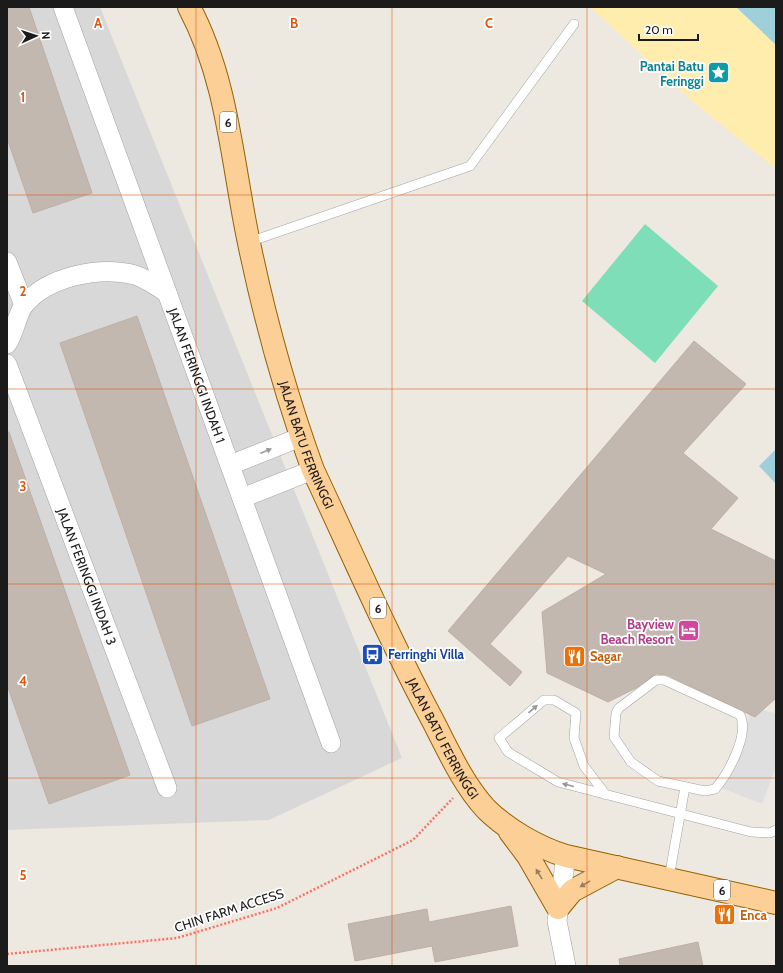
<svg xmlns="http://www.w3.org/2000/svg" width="783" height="973" font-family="Cabin,sans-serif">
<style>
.residential{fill:#d9d8d8}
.sand{fill:#ffedad}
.pitch{fill:#7ddeb7}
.parking{fill:#dfdfdf}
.water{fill:#a0cfdc}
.building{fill:#c2b8b0;stroke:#bfafa3}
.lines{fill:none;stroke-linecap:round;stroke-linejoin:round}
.service-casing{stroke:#a2a2a2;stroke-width:10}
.minor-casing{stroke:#a2a2a2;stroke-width:20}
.primary-casing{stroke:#936100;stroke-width:24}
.path{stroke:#fa7264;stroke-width:2.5;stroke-dasharray:2 2;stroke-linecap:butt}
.service{stroke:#fff;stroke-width:9}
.minor{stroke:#fff;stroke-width:19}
.primary{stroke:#fccf97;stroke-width:22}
.oneway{fill:#989898}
.oneway2{fill:#977e5f}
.grid{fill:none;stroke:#de560d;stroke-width:1;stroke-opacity:0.55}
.labels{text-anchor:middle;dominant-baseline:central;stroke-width:3.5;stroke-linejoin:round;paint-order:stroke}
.shield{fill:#fff;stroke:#5f5f5f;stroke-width:1}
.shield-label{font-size:12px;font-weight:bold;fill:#1b1b1b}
.culture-label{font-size:13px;font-weight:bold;fill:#0d838f;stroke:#fff;text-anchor:end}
.street-label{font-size:13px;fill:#1b1b1b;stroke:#fff}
.hotel-label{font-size:13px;font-weight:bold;fill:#b23c85;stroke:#fff;text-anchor:end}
.transit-label{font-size:13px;font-weight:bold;fill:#164399;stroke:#fff;text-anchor:start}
.food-label{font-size:13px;font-weight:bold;fill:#c56008;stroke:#fff;text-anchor:start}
.grid-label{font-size:13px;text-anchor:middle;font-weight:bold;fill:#de560d;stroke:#fff;stroke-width:3.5;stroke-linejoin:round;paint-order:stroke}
</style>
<rect width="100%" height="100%" fill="#ede9e1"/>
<!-- residential -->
<path class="residential" d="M 7,7 L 100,7 L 402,758 L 269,820 L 7,830 Z"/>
<!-- sand -->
<path class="sand" d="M 590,7 L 736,7 L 776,45 L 776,169 L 692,101 Z"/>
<!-- pitch -->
<path class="pitch" d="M 645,224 L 718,286 L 655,363 L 582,301 Z"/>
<!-- parking -->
<path class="parking" d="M 753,706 L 776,714 L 776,767 L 762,804 L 722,788 Z"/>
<!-- water -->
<g class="water">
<path d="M 736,7 L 776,7 L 776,45 Z"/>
<path d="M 776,449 L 776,484 L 759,466 Z"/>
</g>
<!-- building -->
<g class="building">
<path d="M 7,7 L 29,7 L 92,193 L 33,213 L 7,138 Z"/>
<path d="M 137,316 L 270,699 L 192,726 L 60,343 Z"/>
<path d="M 694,341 L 746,384 L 683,453 L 738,498 L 711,529 L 776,561 L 776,698 L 755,717 L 667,675 L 656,674 L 636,688 L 608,702 L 547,673 L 542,612 L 606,574 L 568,556 L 490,644 L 522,672 L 510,686 L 448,631 Z"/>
<path d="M 7,432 L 9,432 L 130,775 L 49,804 L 7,685 Z"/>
<path d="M 511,906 L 518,946 L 435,962 L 432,946 L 355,961 L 348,924 L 427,909 L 429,922 Z"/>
<path d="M 698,942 L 703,966 L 620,966 L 619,959 Z"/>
</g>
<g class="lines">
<defs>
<g id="service">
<path d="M 249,242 L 470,166 L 574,24"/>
<path d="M 656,680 L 664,680 L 740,715 C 750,734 728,774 715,789 L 705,791 L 658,781 L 631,762 L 614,737 L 616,713 L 619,708 Z"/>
<path d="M 606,795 L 584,766 L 574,738 L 576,713 L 554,700 L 544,700 L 499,738 L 508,752 L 558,782 L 751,832 L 770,833 L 776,830"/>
<path d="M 669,878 L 685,787"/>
</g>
<g id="minor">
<path id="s1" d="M 63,7 L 331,743"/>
<path d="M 7,262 L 24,305"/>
<path d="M 7,344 C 15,332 17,314 24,305 C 48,276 100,266 135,275 C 147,279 157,286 167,293"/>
<path id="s2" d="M 7,364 L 167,788"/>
<path d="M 230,465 L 301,437"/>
<path d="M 242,498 L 313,470"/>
<path d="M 566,966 L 557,921 L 566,856"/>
</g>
<g id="primary">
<path id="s3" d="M 189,7 C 228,80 232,163 249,243 C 265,320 286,396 313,470 C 352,553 389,639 433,721 C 448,750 463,784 486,809 C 506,829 539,848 566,856 L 776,903"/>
<path d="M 510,832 L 528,856 L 558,908 L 572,891 L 617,867"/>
</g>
</defs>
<!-- service casing -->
<use href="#service" class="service-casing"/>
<!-- minor casing -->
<use href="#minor" class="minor-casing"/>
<!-- primary casing -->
<use href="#primary" class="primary-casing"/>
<!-- path -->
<path class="path" d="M 7,954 L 177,938 L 277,908 L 413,840 L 453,798"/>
<!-- service -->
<use href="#service" class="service"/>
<!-- minor -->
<use href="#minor" class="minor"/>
<!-- primary -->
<use href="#primary" class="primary"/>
</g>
<!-- one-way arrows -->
<defs><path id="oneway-solid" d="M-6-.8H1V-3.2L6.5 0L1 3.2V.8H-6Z"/></defs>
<g class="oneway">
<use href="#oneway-solid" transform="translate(266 451) rotate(-22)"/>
<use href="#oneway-solid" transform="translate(533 709) rotate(-41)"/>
<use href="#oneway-solid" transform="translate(568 785) rotate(-166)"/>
</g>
<g class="oneway2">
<use href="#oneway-solid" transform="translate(539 874) rotate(-121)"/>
<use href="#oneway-solid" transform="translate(585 884) rotate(149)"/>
</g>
<!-- grid -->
<path class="grid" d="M 196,7 L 196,966M 392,7 L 392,966M 587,7 L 587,966M 7,195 L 776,195M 7,389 L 776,389M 7,584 L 776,584M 7,778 L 776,778"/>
<!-- icons -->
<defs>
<symbol id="sight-square" viewBox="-11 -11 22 22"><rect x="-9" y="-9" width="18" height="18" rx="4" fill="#0f9aa8" stroke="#fff"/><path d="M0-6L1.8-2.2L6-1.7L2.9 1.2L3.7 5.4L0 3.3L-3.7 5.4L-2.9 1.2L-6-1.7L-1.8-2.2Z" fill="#fff"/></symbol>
<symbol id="hotel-square" viewBox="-11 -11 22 22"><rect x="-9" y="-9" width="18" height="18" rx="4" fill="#d1479c" stroke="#fff"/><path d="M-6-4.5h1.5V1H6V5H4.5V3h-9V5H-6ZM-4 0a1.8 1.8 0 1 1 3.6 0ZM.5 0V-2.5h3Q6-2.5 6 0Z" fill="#fff"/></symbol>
<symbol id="bus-square" viewBox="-11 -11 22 22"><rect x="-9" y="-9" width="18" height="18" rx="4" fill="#1a4fb4" stroke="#fff"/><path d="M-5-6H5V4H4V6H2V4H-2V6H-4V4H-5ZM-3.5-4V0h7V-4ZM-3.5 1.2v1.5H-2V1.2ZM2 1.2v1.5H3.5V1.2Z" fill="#fff"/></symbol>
<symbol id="restaurant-square" viewBox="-11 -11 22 22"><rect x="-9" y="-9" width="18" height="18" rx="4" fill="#e8710a" stroke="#fff"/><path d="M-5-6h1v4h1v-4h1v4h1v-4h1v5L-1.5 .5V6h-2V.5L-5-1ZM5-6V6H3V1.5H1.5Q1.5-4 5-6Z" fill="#fff"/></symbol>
</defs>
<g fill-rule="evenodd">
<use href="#sight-square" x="706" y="60" width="25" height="25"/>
<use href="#hotel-square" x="676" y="618" width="25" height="25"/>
<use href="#bus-square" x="360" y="642" width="25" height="25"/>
<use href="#restaurant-square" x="562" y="644" width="25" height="25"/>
<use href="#restaurant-square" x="712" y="902" width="25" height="25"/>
</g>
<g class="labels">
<!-- shield labels -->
<g class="shield">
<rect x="220" y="112" width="16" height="20" rx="3"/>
<rect x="370" y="598" width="16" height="20" rx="3"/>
<rect x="714" y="880" width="16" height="20" rx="3"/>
</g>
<g class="shield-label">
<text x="228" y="122">6</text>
<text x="378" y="608">6</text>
<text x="722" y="890">6</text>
</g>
<!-- culture labels -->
<g class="culture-label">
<text x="704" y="66">Pantai Batu<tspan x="704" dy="15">Feringgi</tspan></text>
</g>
<!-- street labels -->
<g class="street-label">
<text stroke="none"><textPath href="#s1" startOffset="392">JALAN FERINGGI INDAH 1</textPath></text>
<text stroke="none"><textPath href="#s3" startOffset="455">JALAN BATU FERRINGGI</textPath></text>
<text stroke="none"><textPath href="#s2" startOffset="227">JALAN FERINGGI INDAH 3</textPath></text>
<text stroke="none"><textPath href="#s3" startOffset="779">JALAN BATU FERRINGGI</textPath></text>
<text transform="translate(229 910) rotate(-18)">CHIN FARM ACCESS</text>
</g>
<!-- hotel labels -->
<g class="hotel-label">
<text x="674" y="624">Bayview<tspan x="674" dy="15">Beach Resort</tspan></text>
</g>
<!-- transit labels -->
<g class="transit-label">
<text x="388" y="654">Ferringhi Villa</text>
</g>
<!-- food labels -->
<g class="food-label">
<text x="590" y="656">Sagar</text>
<text x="740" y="915">Enca</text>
</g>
</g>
<g class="grid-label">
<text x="98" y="28">A</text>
<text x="294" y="28">B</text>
<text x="489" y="28">C</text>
<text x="23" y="102">1</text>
<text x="23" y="296">2</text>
<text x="23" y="491">3</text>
<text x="23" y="686">4</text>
<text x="23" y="880">5</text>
</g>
<!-- border -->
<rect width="783" height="973" fill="none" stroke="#1b1b1b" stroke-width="16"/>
<!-- north arrow -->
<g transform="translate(36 36) rotate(87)" stroke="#ffffff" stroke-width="3" paint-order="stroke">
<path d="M0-3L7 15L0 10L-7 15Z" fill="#1b1b1b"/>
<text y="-6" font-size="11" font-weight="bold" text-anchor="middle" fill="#1b1b1b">N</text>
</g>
<!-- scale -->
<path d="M639 34v6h59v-6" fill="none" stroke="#1b1b1b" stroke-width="2"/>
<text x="645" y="34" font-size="12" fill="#1b1b1b" stroke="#ffffff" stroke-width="3" paint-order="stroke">20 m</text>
</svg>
